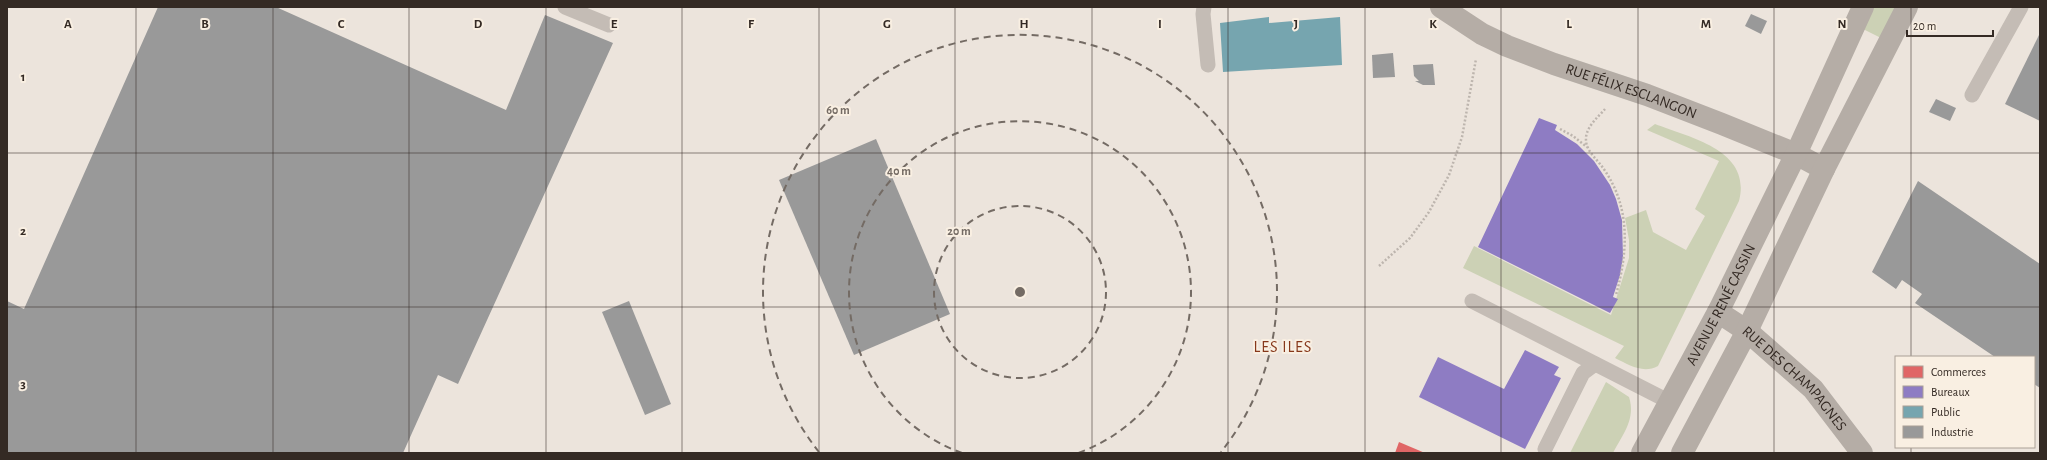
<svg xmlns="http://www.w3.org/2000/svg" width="2047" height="460" font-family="'Alegreya Sans',sans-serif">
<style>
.green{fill:#ccd1b5}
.shops{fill:#e06666}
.offices{fill:#8e7cc3}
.public{fill:#76a5af}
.industry{fill:#999}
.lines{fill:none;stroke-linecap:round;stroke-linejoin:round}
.path{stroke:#bdb5ae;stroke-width:2.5;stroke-dasharray:2 2;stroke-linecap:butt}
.lane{stroke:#c4bcb5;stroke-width:15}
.secondary{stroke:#b5ada6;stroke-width:22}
.grid{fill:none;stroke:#342a24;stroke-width:1;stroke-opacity:0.55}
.ring{fill:none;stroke:#746b64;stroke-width:2;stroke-dasharray:7 5}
.labels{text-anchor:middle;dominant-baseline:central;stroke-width:4;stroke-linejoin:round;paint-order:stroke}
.street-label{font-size:15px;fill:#342a24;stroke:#f9efe2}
.neighbourhood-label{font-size:16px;letter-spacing:1px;fill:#86371a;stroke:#f9efe2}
.grid-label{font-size:13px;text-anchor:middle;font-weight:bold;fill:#342a24;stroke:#f9efe2;stroke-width:4;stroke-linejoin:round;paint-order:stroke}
.centre{fill:#746b64;stroke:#f9efe2;stroke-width:2}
.ring-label{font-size:12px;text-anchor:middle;font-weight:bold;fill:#746b64;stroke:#f9efe2;stroke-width:4;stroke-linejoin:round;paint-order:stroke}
</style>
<rect width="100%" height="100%" fill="#ece4dc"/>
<!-- green -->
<g class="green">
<path d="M 1870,7 L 1901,7 L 1881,38 L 1861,28 Z"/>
<path d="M 1655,124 C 1691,138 1752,150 1739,201 L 1658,366 C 1643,374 1629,365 1615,358 L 1624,346 L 1463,268 L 1474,246 L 1611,315 L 1629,258 L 1629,240 L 1625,218 L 1646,210 L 1653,232 L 1686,250 L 1705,216 L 1695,209 L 1719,161 L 1647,130 Z"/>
<path d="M 1606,382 L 1629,397 C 1636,419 1623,434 1613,453 L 1570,453 Z"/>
</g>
<!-- shops -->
<path class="shops" d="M 1399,442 L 1425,453 L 1395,453 Z"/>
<!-- offices -->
<g class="offices">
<path d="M 1539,118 L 1557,125 L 1555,130 L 1577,144 L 1594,161 L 1610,185 L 1616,199 L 1622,220 L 1623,257 L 1620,275 L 1613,297 L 1618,299 L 1610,313 L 1478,247 Z"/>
<path d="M 1525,350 L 1559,367 L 1554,375 L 1561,378 L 1525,449 L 1419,397 L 1438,357 L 1504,389 Z"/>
</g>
<!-- public -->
<path class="public" d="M 1269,17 L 1269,23 L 1340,17 L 1342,65 L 1223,72 L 1220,23 Z"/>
<!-- industry -->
<g class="industry">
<path d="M 158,7 L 276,7 L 506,110 L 545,15 L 613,43 L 458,384 L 438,375 L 403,453 L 7,453 L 7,301 L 24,309 Z"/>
<path d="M 1751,14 L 1767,21 L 1761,34 L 1745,26 Z"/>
<path d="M 2040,33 L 2040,121 L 2005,104 Z"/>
<path d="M 1393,53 L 1395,77 L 1373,78 L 1372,55 Z"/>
<path d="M 1433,64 L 1435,85 L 1423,85 L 1415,81 L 1419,81 L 1414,76 L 1413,65 Z"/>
<path d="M 1936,99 L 1956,108 L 1950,121 L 1929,112 Z"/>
<path d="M 876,139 L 950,314 L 854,355 L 779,180 Z"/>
<path d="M 1918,181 L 2040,264 L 2040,388 L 2034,384 L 2034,357 L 1995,357 L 1915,303 L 1922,294 L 1902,280 L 1896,289 L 1872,272 Z"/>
<path d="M 629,301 L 671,404 L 645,415 L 602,312 Z"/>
</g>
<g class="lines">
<!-- path -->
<g class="path">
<path d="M 1605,109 C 1598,117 1585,128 1586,140 C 1586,151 1597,159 1603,168 C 1631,207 1628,251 1616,295"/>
<path d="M 1560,129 L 1573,136 L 1587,147"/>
<path d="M 1379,266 L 1410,238 L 1429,212 L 1449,175 L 1462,137 L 1476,59"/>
</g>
<!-- lane -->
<g class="lane">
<path d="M 565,7 L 609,25"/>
<path d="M 1204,7 L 1203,14 L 1208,65"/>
<path d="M 1972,95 L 2021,7"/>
<path d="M 1472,301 L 1670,402"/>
<path d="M 1545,449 L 1583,373 L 1595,364"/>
</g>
<!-- secondary -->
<g class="secondary">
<path id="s1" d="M 1441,7 L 1482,34 L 1507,46 L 1554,64 L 1647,95 L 1722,124 L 1796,154 L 1824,169"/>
<path id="s2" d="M 1718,312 L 1747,331 L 1813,389 L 1862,453"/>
<path id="s3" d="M 1642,453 L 1718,312 L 1796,154 L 1863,7"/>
<path d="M 1682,453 L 1747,331 L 1824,169 L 1907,7"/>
</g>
</g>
<!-- grid -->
<path class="grid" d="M 136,7 L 136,453M 273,7 L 273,453M 409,7 L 409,453M 546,7 L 546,453M 682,7 L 682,453M 819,7 L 819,453M 955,7 L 955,453M 1092,7 L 1092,453M 1228,7 L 1228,453M 1365,7 L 1365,453M 1501,7 L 1501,453M 1638,7 L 1638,453M 1774,7 L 1774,453M 1911,7 L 1911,357M 7,153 L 2040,153M 7,307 L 2040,307M 1911,447 L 1911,453"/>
<!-- distance rings -->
<g class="ring">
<circle cx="1020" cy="292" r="86"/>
<path d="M962 453A171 171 0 1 1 1078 453"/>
<path d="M819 452A257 257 0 1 1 1221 452"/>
</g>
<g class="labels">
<!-- street labels -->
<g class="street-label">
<text stroke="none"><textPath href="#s1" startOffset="209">RUE FÉLIX ESCLANGON</textPath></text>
<text stroke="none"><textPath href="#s3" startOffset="168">AVENUE RENÉ CASSIN</textPath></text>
<text stroke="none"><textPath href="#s2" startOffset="102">RUE DES CHAMPAGNES</textPath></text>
</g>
<!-- neighbourhood labels -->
<g class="neighbourhood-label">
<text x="1283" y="347">LES ILES</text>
</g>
</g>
<g class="grid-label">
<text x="68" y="28">A</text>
<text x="205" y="28">B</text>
<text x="341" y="28">C</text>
<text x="478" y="28">D</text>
<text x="614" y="28">E</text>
<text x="751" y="28">F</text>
<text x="887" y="28">G</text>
<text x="1024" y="28">H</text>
<text x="1160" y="28">I</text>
<text x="1296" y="28">J</text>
<text x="1433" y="28">K</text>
<text x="1569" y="28">L</text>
<text x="1706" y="28">M</text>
<text x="1842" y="28">N</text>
<text x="23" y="81">1</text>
<text x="23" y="235">2</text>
<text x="23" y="388">3</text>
</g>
<circle cx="1020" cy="292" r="6" class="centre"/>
<g class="ring-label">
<text x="838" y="114">60 m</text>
<text x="899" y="175">40 m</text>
<text x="959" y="235">20 m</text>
</g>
<!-- border -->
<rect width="2047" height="460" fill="none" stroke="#342a24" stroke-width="16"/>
<!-- legend -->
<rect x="1895" y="356" width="140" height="92" fill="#f9efe2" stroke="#aaa096"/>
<rect x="1903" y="366" width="20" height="12" fill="#e06666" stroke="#aaa096"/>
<text x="1931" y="376" font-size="12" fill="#342a24">Commerces</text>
<rect x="1903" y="386" width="20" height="12" fill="#8e7cc3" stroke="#aaa096"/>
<text x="1931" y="396" font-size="12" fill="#342a24">Bureaux</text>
<rect x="1903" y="406" width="20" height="12" fill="#76a5af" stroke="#aaa096"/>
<text x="1931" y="416" font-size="12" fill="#342a24">Public</text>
<rect x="1903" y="426" width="20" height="12" fill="#999999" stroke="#aaa096"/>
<text x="1931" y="436" font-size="12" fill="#342a24">Industrie</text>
<!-- scale -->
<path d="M1907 30v6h86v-6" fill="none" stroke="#342a24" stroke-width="2"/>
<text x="1913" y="30" font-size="12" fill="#342a24" stroke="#f9efe2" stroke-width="3" paint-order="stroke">20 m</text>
</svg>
